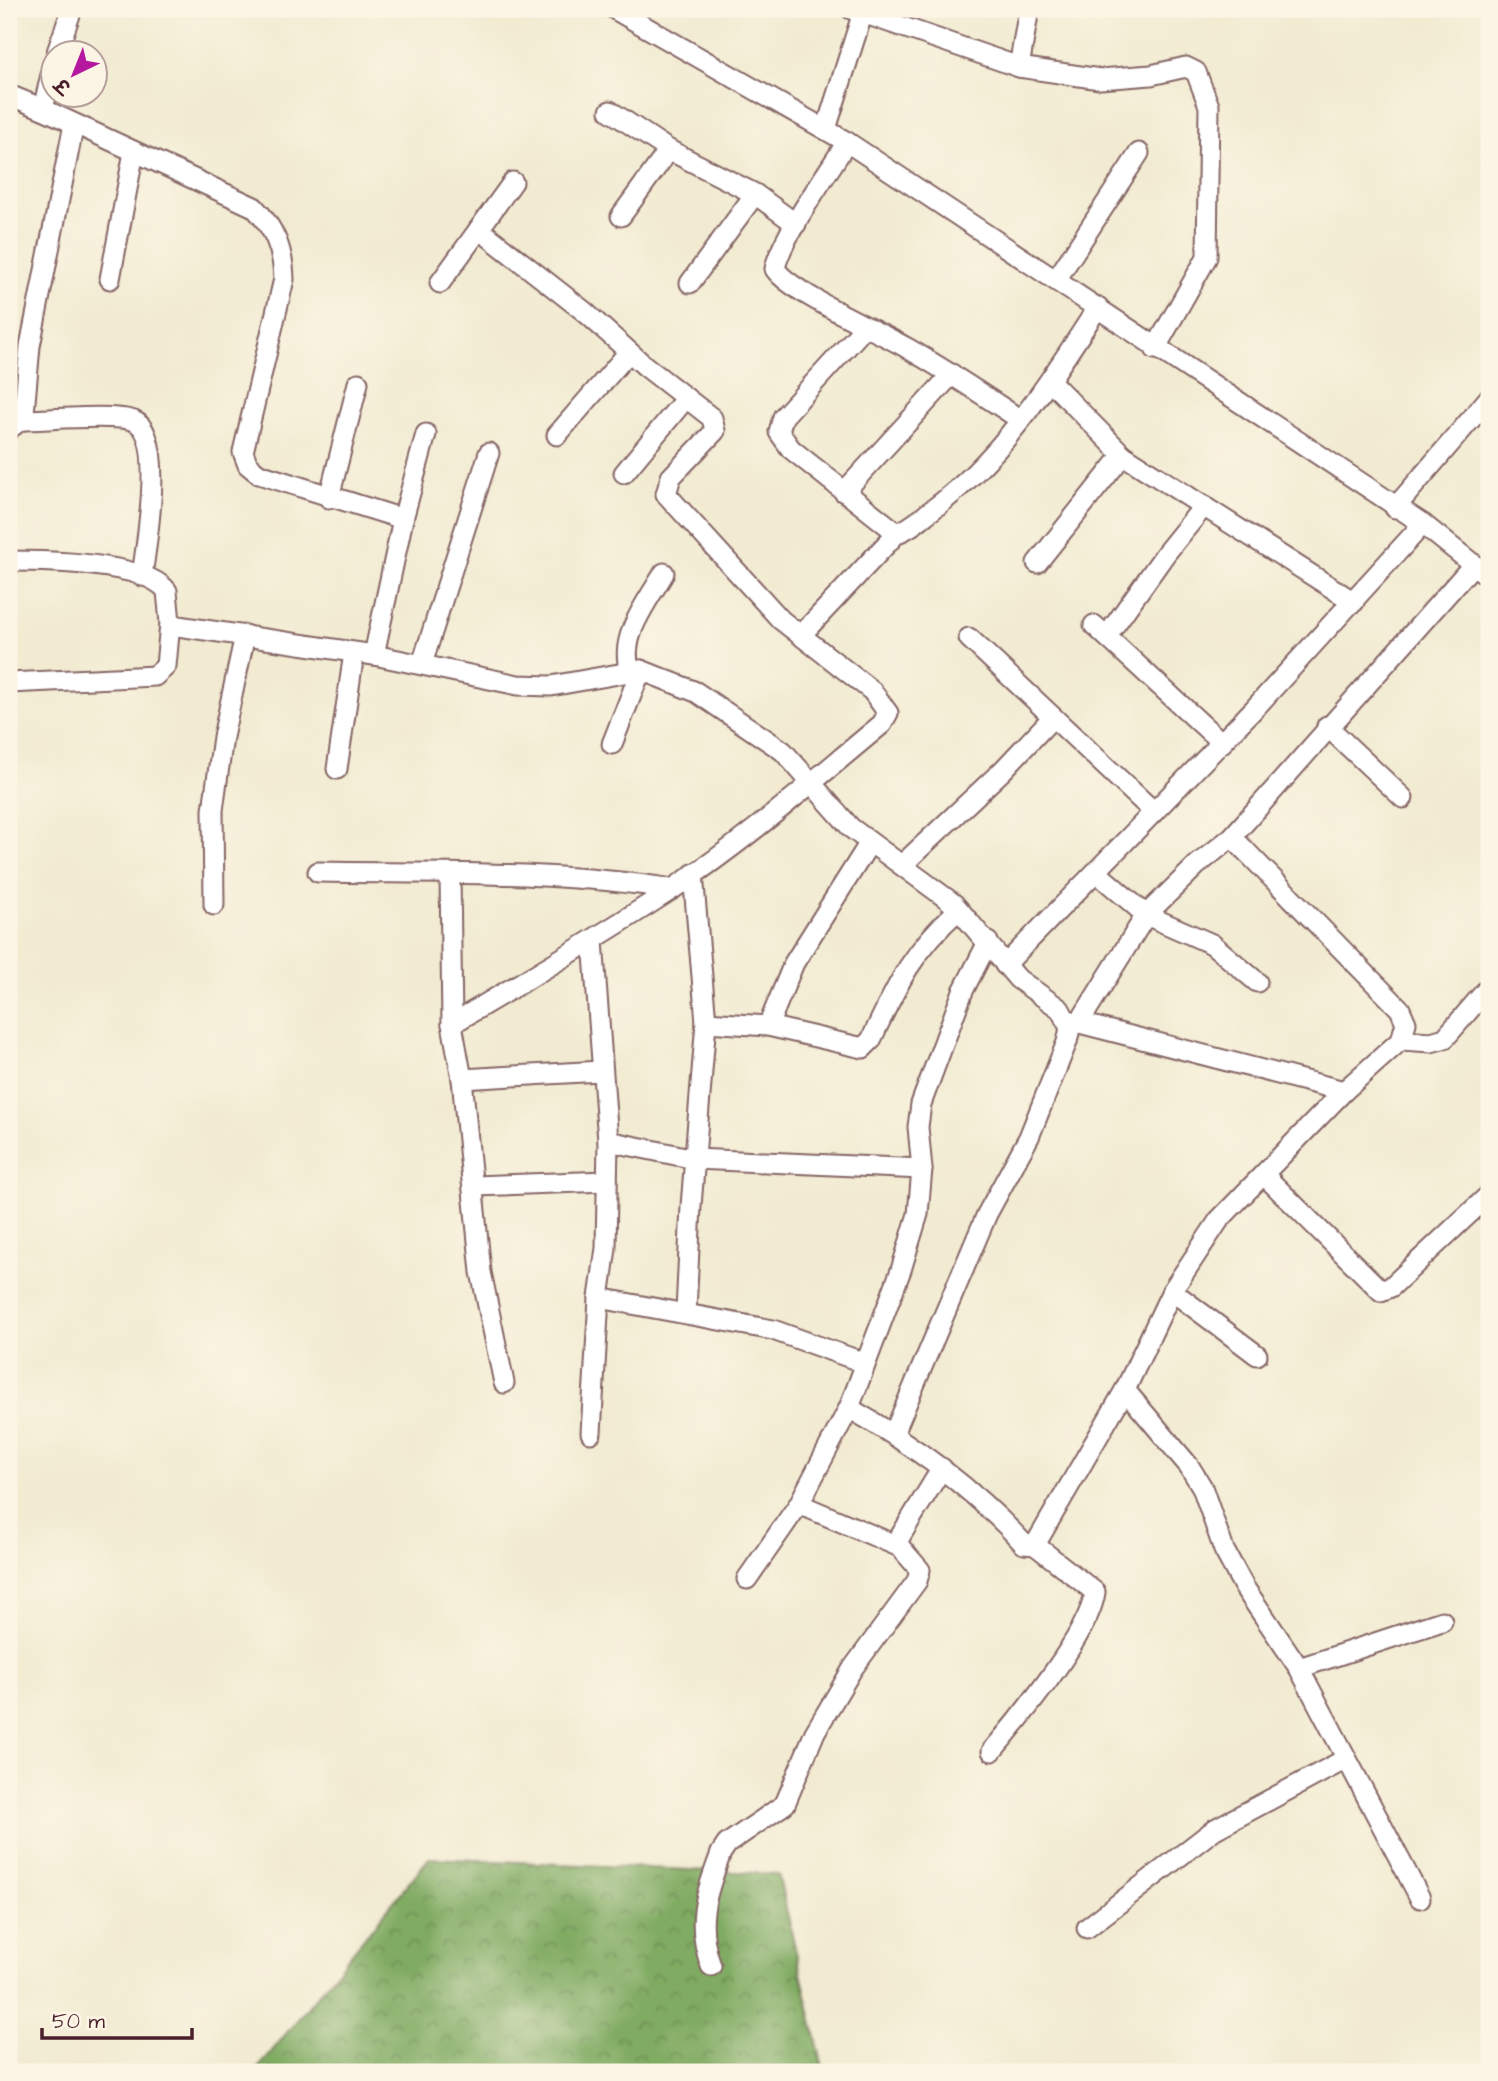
<svg xmlns="http://www.w3.org/2000/svg" width="1498" height="2081" font-family="'Architects Daughter','Playpen Sans Deva',sans-serif">
<style>
.forest{fill:url(#forest-crowns);stroke:#656546;stroke-width:2}
.lines{fill:none;stroke-linecap:round;stroke-linejoin:round}
.minor-casing{stroke:#856665;stroke-width:23}
.minor{stroke:#fff;stroke-width:19}
</style>
<defs>
<pattern id="forest-crowns" width="20" height="18" patternUnits="userSpaceOnUse" patternTransform="scale(1.75)"><rect width="20" height="18" fill="#80ab62"/><path d="M2 6a3 3 0 1 1 6 0M12 15a3 3 0 1 1 6 0" fill="none" stroke="#6b8b51"/></pattern>
</defs>
<rect width="100%" height="100%" fill="#fcf5e5"/>
<filter id="ink" filterUnits="userSpaceOnUse"><feTurbulence type="fractalNoise" baseFrequency=".0143" numOctaves="2"/><feDisplacementMap in="SourceGraphic" scale="14" xChannelSelector="R" yChannelSelector="G"/><feConvolveMatrix kernelMatrix="1 2 1 2 8 2 1 2 1" color-interpolation-filters="sRGB"/></filter>
<filter id="wash" filterUnits="userSpaceOnUse"><feTurbulence type="fractalNoise" baseFrequency=".00686" numOctaves="4" result="noise"/><feDisplacementMap in="SourceGraphic" scale="28" xChannelSelector="R" yChannelSelector="G"/><feGaussianBlur stdDeviation="1.57" result="paint"/><feColorMatrix in="noise" values="0 0 0 0 0 0 0 0 0 0 0 0 0 0 0 0 0 1.4 0 .05"/><feComposite in="paint" operator="in"/></filter>
<g filter="url(#wash)">
<rect width="100%" height="100%" fill="#f2ebd2"/>
<!-- forest -->
<path class="forest" d="M 429,1858 L 778,1874 L 824,2072 L 255,2072 Z"/>
</g>
<g filter="url(#ink)">
<g class="lines">
<defs>
<g id="minor">
<path d="M 614,9 L 847,142 L 1423,524 L 1489,577"/>
<path d="M 851,9 L 1019,67 L 1100,79 L 1151,75 L 1186,67 L 1196,72 L 1209,106 L 1207,257 L 1155,349"/>
<path d="M 57,52 L 72,9"/>
<path d="M 1019,67 L 1029,9"/>
<path d="M 9,95 L 43,109 L 52,71"/>
<path d="M 43,109 L 254,207 C 274,228 283,249 284,279 L 243,452 L 248,465 L 259,474 L 403,519"/>
<path d="M 610,111 L 669,150 L 755,194 L 796,224"/>
<path d="M 826,129 L 864,9"/>
<path d="M 847,142 C 829,171 780,239 775,269 C 791,293 878,331 907,348 C 946,370 983,395 1021,420"/>
<path d="M 621,216 L 669,150"/>
<path d="M 110,279 L 134,152"/>
<path d="M 1056,280 L 1139,153"/>
<path d="M 440,283 L 513,182"/>
<path d="M 690,283 L 755,194"/>
<path d="M 865,327 L 783,417 L 779,432 L 791,449 L 897,533 C 910,529 921,518 932,510 C 1004,456 1050,381 1098,307"/>
<path d="M 1050,381 L 1123,455 L 1354,602"/>
<path d="M 21,420 C 45,420 116,413 134,421 C 166,434 146,546 142,576"/>
<path d="M 9,429 L 21,420 L 24,413 L 30,346 L 74,124"/>
<path d="M 557,435 L 629,352"/>
<path d="M 624,473 L 686,398"/>
<path d="M 844,492 L 952,374"/>
<path d="M 329,498 L 358,383"/>
<path d="M 1395,508 L 1489,398"/>
<path d="M 9,561 C 44,561 146,562 167,591 L 170,623 L 178,626 L 374,655 L 518,685 L 551,686 L 641,670 L 696,692 L 783,751 L 851,828 L 954,904 L 1018,979 L 1060,1009 L 1070,1028 L 1067,1042 L 1029,1137 L 987,1214 L 894,1433"/>
<path d="M 1037,563 L 1123,455"/>
<path d="M 1094,625 L 1222,743"/>
<path d="M 801,635 L 897,533"/>
<path d="M 1107,636 L 1166,553 L 1204,506"/>
<path d="M 969,638 L 1154,812"/>
<path d="M 374,655 L 403,519 L 426,434"/>
<path d="M 422,664 L 489,453"/>
<path d="M 630,670 C 618,637 648,601 664,573"/>
<path d="M 9,683 L 155,676 L 166,666 L 170,623"/>
<path d="M 1327,726 L 1403,798"/>
<path d="M 612,744 L 641,670"/>
<path d="M 337,769 L 354,653"/>
<path d="M 902,865 L 1003,770 L 1053,717"/>
<path d="M 318,872 C 437,874 556,870 673,889"/>
<path d="M 1096,872 L 1146,915 L 1212,944 L 1257,982"/>
<path d="M 450,874 L 452,1024 L 462,1079 L 481,1272 L 504,1383"/>
<path d="M 214,905 L 213,810 L 223,737 L 245,635"/>
<path d="M 1005,965 L 1255,708 L 1423,524"/>
<path d="M 1068,1020 L 1344,1091"/>
<path d="M 706,1022 L 768,1026 L 863,1048 L 871,1040 C 898,983 911,953 958,910"/>
<path d="M 1079,1023 L 1146,915 L 1197,865 L 1232,837 L 1474,564"/>
<path d="M 452,1024 C 526,980 601,936 674,888 C 747,840 814,780 882,724 L 888,713 L 872,691 L 781,620 L 666,494 L 671,477 L 715,431 L 712,418 L 645,366 L 585,312 L 479,229"/>
<path d="M 768,1026 L 794,963 L 869,844"/>
<path d="M 1401,1040 L 1431,1042 L 1445,1038 L 1489,987"/>
<path d="M 462,1079 L 601,1071"/>
<path d="M 608,1141 L 695,1159 L 922,1169"/>
<path d="M 1264,1175 L 1381,1291 L 1391,1287 L 1489,1195"/>
<path d="M 475,1186 L 607,1181"/>
<path d="M 1172,1291 L 1257,1355"/>
<path d="M 599,1298 L 773,1330 L 865,1363"/>
<path d="M 686,1312 L 691,1206 L 706,1022 L 693,874"/>
<path d="M 1125,1390 L 1189,1466 L 1202,1487 L 1224,1550 L 1244,1587 L 1299,1668 L 1420,1898"/>
<path d="M 849,1408 C 914,1445 974,1489 1024,1544 L 1035,1545 L 1095,1592 C 1090,1633 1020,1718 992,1751"/>
<path d="M 591,1433 L 599,1298 L 606,1248 L 608,1141 L 593,941"/>
<path d="M 799,1504 L 900,1547"/>
<path d="M 1035,1545 L 1125,1390 L 1172,1291 L 1219,1220 L 1344,1091 L 1401,1040 L 1406,1023 L 1400,1009 L 1232,837"/>
<path d="M 747,1579 L 799,1504 L 849,1408 L 901,1270 L 918,1214 L 922,1169 L 918,1127 L 921,1104 L 963,991 L 988,942"/>
<path d="M 1299,1668 L 1442,1621"/>
<path d="M 1087,1928 L 1215,1829 L 1346,1759"/>
<path d="M 711,1966 C 695,1922 706,1894 721,1853 L 727,1844 L 785,1804 L 815,1732 L 853,1668 L 917,1581 L 920,1570 L 900,1547 L 898,1540 L 942,1468"/>
</g>
</defs>
<!-- minor casing -->
<use href="#minor" class="minor-casing"/>
<!-- minor -->
<use href="#minor" class="minor"/>
</g>
</g>
<!-- margin -->
<rect width="1498" height="2081" fill="none" stroke="#fcf5e5" stroke-width="35"/>
<!-- north arrow -->
<g transform="translate(74 74) rotate(223)"><circle r="33" fill="#fcf5e5" stroke="#b59f9b" stroke-width="2"/>
<path d="M0-5L12 26L0 18L-12 26Z" fill="#b5179e"/>
<text y="-10" font-size="19" font-weight="bold" text-anchor="middle" fill="#4a1f2b">उ</text>
</g>
<!-- scale -->
<path d="M42 2028v10h150v-10" fill="none" stroke="#4a1f2b" stroke-width="3.5"/>
<text x="52" y="2028" font-size="21" fill="#4a1f2b" stroke="#fcf5e5" stroke-width="5" paint-order="stroke">50 m</text>
</svg>
